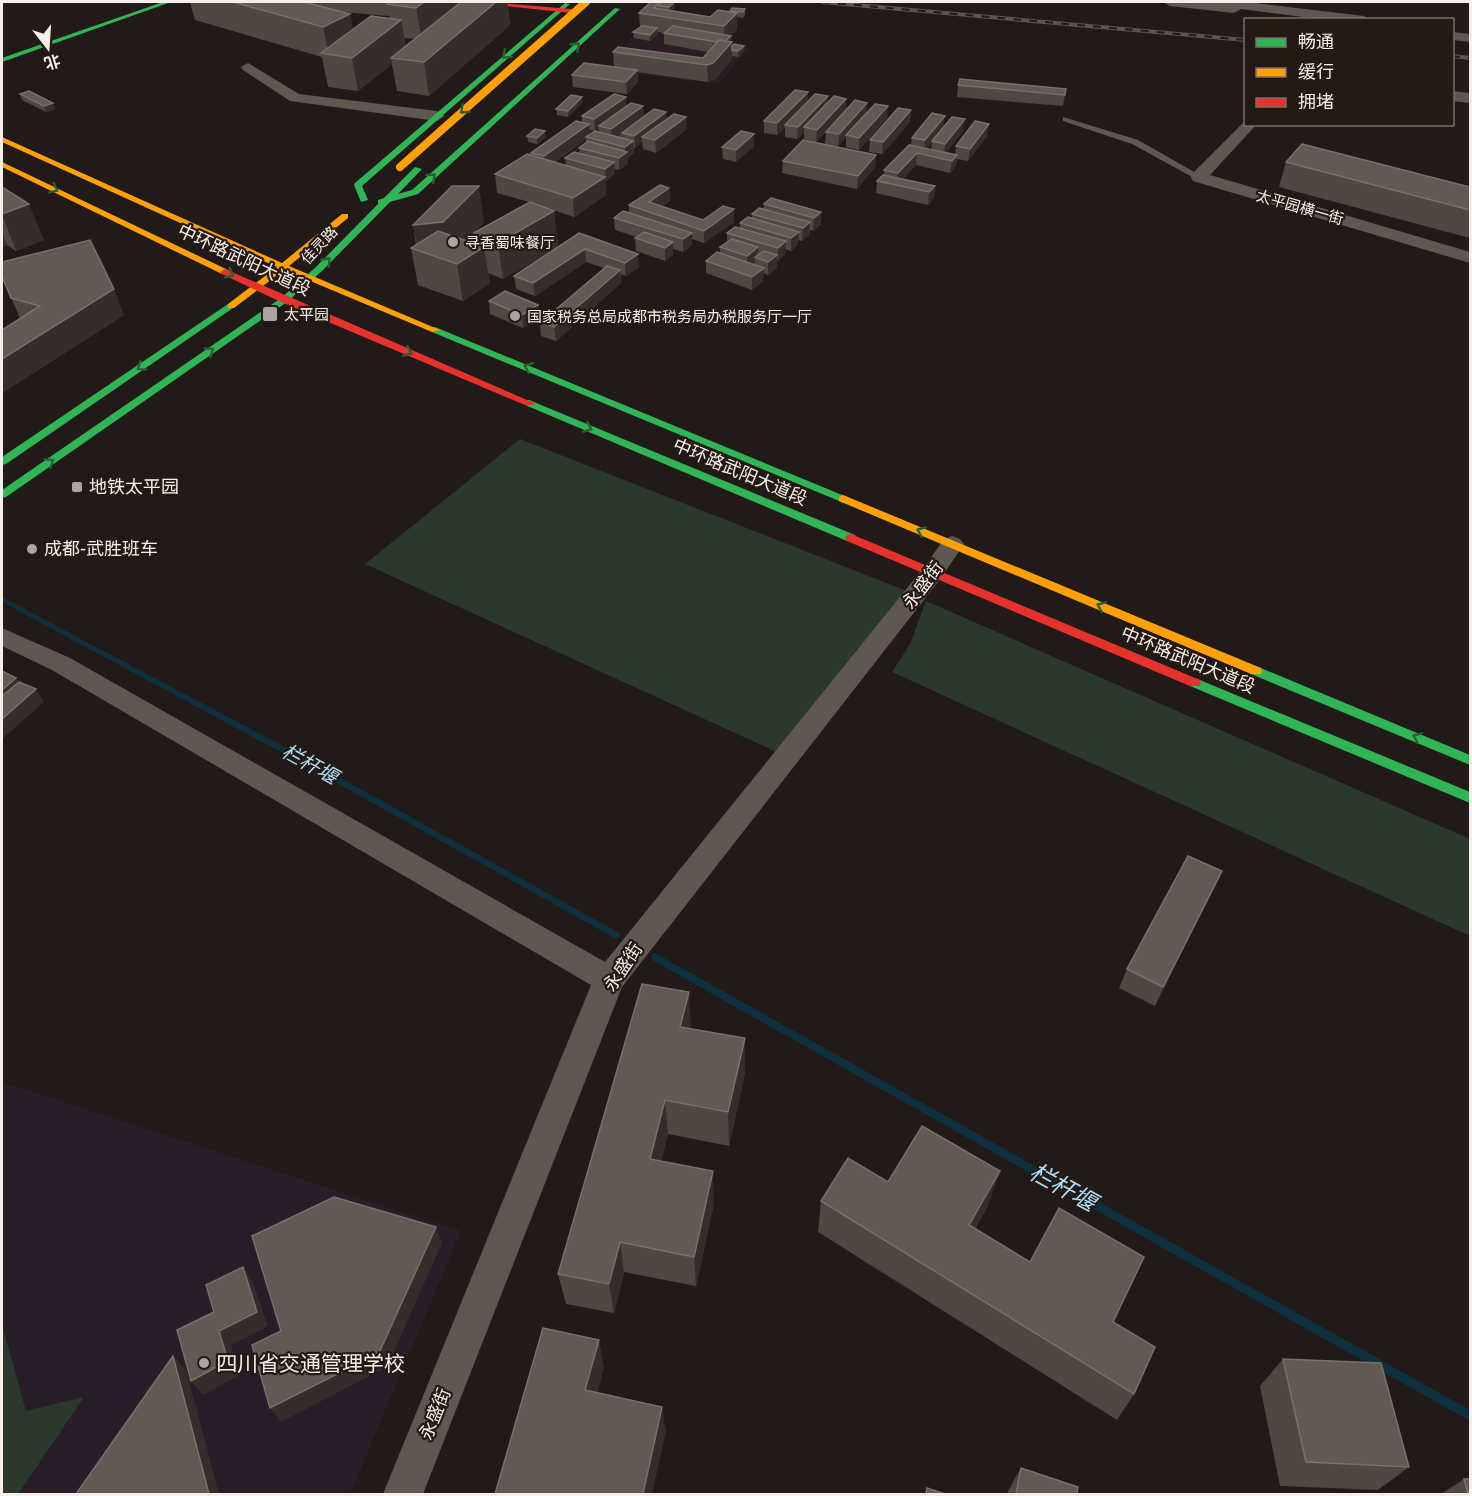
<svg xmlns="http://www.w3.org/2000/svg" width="1472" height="1496" font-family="Helvetica,'Noto Sans SC',sans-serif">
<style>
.commercial{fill:#2c1d24}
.education{fill:#281e2a}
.green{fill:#2b382c}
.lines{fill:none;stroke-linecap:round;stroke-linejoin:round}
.stream{fill:#0f303f;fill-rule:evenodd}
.lane{fill:#605850;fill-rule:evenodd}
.street{fill:#605850;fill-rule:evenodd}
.fast{fill:#30b455;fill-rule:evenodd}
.slow{fill:#ff9f0a;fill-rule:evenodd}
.jam{fill:#e5322d;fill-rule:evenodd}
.rail-casing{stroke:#5c5650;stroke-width:4}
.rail{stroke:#251914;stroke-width:2;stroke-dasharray:8;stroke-linecap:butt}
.slow-bridge{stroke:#ff9f0a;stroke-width:8}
.wall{fill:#504743;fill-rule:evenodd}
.shaded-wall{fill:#352d2a}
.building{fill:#615954;stroke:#79706c;stroke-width:1.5}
.oneway{stroke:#2a5f31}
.poi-dot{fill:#aba4a0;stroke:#251914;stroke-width:2}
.labels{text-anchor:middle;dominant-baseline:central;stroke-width:4.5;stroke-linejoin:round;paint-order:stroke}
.far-street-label{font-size:15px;fill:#f6eee9;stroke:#251914}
.far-poi-label{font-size:15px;fill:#f6eee9;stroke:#251914;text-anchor:start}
.street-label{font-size:18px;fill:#f6eee9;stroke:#251914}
.poi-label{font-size:18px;fill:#f6eee9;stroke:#251914;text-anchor:start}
.water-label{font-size:20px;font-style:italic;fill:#acdffb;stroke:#251914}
.near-poi-label{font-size:21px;fill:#f6eee9;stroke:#251914;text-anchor:start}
.near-water-label{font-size:24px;font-style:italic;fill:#acdffb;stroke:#251914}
</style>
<rect width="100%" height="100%" fill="#211a18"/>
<!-- commercial -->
<path class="commercial" d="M 638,30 L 749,48 L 719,84 L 605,70 Z"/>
<!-- education -->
<path class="education" d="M 2,1082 L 461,1231 L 350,1494 L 2,1494 Z"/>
<!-- green -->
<g class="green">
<path d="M 520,439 L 912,593 L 781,754 L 365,564 Z"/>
<path d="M 926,601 L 1470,839 L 1470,936 L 892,672 L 910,644 Z"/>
<path d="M 2,1325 L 26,1411 L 84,1397 L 18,1494 L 2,1494 Z"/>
</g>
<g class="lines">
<!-- stream -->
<g class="stream">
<path d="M 2,597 L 296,753 L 619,933 L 620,935 L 619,937 L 616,939 L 613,937 L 290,757 L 2,602 Z"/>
<path d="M 655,953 L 1470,1410 L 1470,1421 L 652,960 L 651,957 L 652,954 Z"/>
</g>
<!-- lane -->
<path class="lane" d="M 1063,117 L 1138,140 L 1203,177 L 1196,179 L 1132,144 L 1063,121 Z"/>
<!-- street -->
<g class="street">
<path d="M 1163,2 L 1247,2 L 1364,16 L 1371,20 L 1326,20 L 1241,9 L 1234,13 L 1170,6 Z"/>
<path d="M 1452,32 L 1470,34 L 1470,42 L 1452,40 Z"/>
<path d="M 248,63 L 299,94 L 437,111 L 445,116 L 437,121 L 290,101 L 243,70 L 241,67 Z"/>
<path d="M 1452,91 L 1470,93 L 1470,103 L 1452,101 Z"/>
<path d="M 1246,120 L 1246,124 L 1257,124 L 1210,175 L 1470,252 L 1470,263 L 1193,181 L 1191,177 L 1193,173 Z"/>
<path d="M 952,536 L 960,539 L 964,544 L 941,578 L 622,987 L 423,1494 L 383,1494 L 591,985 L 52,670 L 2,646 L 2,628 L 70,658 L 605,962 L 925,566 L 944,539 Z"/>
</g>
<!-- fast -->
<g class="fast">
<path d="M 163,2 L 171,2 L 2,62 L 2,58 Z"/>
<path d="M 565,3 L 570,4 L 362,186 L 368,200 L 361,202 L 354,185 L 355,183 Z"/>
<path d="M 615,8 L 620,9 L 418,194 L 390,202 L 322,271 L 287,302 L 6,497 L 2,498 L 2,490 L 281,298 L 316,267 L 378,204 L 378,200 L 384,198 L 415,167 L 422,169 L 398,194 L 412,190 Z"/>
<path d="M 228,304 L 236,306 L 6,464 L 2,465 L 2,457 Z"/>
<path d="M 435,327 L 847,497 L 849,499 L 843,503 L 839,501 L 432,332 L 432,328 Z"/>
<path d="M 529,400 L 855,535 L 857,538 L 851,542 L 847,541 L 525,405 L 525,401 Z"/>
<path d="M 1256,666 L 1470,755 L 1470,765 L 1251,674 L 1250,671 L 1251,668 Z"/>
<path d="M 1195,678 L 1470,792 L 1470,803 L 1190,686 L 1189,683 L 1190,680 Z"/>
</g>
<!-- slow -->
<g class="slow">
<path d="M 2,137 L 282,263 L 342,214 L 348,214 L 348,218 L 289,266 L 440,330 L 432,332 L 284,270 L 234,308 L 228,308 L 228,304 L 277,267 L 2,142 Z"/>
<path d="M 2,162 L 228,270 L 230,272 L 222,274 L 2,167 Z"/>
<path d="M 843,495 L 1261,668 L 1262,671 L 1261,674 L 1251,674 L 839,501 L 839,497 Z"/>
</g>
<!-- jam -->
<g class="jam">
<path d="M 468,2 L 488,2 L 571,9 L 574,11 L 571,13 Z"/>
<path d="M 225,269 L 534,403 L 533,405 L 525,405 L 281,302 L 222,274 L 220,272 Z"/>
<path d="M 851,534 L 1200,680 L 1201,683 L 1200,686 L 1190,686 L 847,541 L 845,538 L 847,535 Z"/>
</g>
<defs>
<g id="rail">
<path d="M 822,2 L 1246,40"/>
<path d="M 1452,56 L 1470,58"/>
</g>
</defs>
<!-- rail casing -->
<use href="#rail" class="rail-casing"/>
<!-- rail -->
<use href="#rail" class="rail"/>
<!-- slow-bridge -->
<path class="slow-bridge" d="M 400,167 L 586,2"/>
</g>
<!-- wall -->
<g class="wall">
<path d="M 190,2 L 456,2 L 457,5 L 461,2 L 507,2 L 510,25 L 429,96 L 397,91 L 392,64 L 358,91 L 328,87 L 322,57 L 195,20 ZM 342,12 L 389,16 L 390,18 L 353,29 ZM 404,38 L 415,39 L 406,46 Z"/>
<path d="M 651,2 L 675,6 L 671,11 L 710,17 L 730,11 L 745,9 L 745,15 L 743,18 L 737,17 L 737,29 L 731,36 L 732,46 L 744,46 L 744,51 L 738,57 L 732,56 L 732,59 L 714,80 L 708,82 L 637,72 L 638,82 L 627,94 L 573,87 L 572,75 L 614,67 L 613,52 L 703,58 L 708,52 L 664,44 L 664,33 L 658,32 L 658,34 L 650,41 L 634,38 L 633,32 L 640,27 L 639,13 Z"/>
<path d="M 958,85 L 1066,89 L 1063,106 L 957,97 Z"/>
<path d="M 808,92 L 807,102 L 828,96 L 827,103 L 846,110 L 867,113 L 887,118 L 859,150 L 846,147 L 846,137 L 838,146 L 825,144 L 826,132 L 816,142 L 804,139 L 804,132 L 797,139 L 785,137 L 785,127 L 777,135 L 764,133 L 764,121 Z"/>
<path d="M 20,94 L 55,109 L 46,112 L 22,100 Z"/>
<path d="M 583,102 L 568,117 L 557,115 L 556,109 Z"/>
<path d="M 627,106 L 644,117 L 666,119 L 687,129 L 656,153 L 643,149 L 642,142 L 635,148 L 634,148 L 634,153 L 628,158 L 628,164 L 619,170 L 614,169 L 615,174 L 605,181 L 606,195 L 574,217 L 544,207 L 554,211 L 558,247 L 503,279 L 488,273 L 490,283 L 463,301 L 418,285 L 411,248 L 416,245 L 413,225 L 484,222 L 474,232 L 529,202 L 497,193 L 495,174 L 531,155 L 531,153 L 582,123 L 582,116 ZM 599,129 L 599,132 L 590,135 L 589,130 L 595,131 ZM 586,139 L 586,143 L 579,148 L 580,153 L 565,158 L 566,165 L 555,162 ZM 474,233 L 475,244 L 466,240 Z"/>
<path d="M 911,110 L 910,122 L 882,154 L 869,152 L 870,140 Z"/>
<path d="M 944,127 L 963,131 L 946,153 L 955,155 L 956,146 L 987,136 L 968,161 L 957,159 L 955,167 L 950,173 L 916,165 L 903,179 L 935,186 L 934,198 L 928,205 L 876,193 L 877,181 L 884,175 L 884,170 L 911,145 L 912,138 ZM 932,142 L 931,150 L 927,149 Z"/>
<path d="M 754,134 L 754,146 L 736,162 L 723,159 L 722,147 Z"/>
<path d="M 527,136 L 546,137 L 537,144 L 528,142 Z"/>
<path d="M 876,155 L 875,167 L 857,189 L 782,173 L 783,161 Z"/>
<path d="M 1286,162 L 1470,187 L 1470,238 L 1279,187 Z"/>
<path d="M 2,187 L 44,240 L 16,251 L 7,245 L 2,247 Z"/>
<path d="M 669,188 L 670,201 L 662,206 L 703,220 L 734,222 L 704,243 L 692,239 L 692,245 L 683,252 L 673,249 L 673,255 L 665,261 L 636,251 L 635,238 L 637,237 L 615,230 L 614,218 L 629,213 L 629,205 Z"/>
<path d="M 764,204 L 821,212 L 821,224 L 813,231 L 810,230 L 809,235 L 802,241 L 798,240 L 798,244 L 791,251 L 785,249 L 785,254 L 778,261 L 777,260 L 777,268 L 768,275 L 763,273 L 763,281 L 752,290 L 706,273 L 706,261 L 720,253 L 720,247 L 727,242 L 727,233 L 740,228 L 740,223 L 752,218 L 752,214 L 763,209 Z"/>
<path d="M 579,233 L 639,267 L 626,276 L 621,274 L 621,283 L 556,341 L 541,336 L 540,323 L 604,268 L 586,262 L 535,296 L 516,289 L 514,276 Z"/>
<path d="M 2,277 L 124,315 L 2,393 L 2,330 L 20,318 Z"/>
<path d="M 489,301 L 538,305 L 540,318 L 523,328 L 490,314 Z"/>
<path d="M 1213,890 L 1155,1006 L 1119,988 L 1127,969 Z"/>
<path d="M 689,992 L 690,1029 L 745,1073 L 729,1146 L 668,1134 L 661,1161 L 714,1203 L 696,1286 L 624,1272 L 614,1313 L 566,1304 L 558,1274 Z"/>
<path d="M 888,1182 L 989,1203 L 975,1229 L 1113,1322 L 1134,1394 L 1117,1420 L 818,1232 L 821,1201 Z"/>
<path d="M 1283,1359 L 1409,1467 L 1378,1490 L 1280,1486 L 1260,1386 Z"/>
<path d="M 1021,1468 L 1077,1494 L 1007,1494 L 1008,1491 Z"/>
<path d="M 1464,1479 L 1470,1494 L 1441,1494 Z"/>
</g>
<!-- shaded-wall -->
<g class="shaded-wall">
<path d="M 424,2 L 456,2 L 457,9 L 422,40 L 416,8 Z"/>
<path d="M 496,2 L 507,2 L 510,25 L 429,96 L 424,62 Z"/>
<path d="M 675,2 L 675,6 L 669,13 L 669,7 Z"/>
<path d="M 737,13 L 737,29 L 730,37 L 731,36 L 732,59 L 714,80 L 708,82 L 707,65 L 724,42 L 724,26 Z"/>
<path d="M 350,14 L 357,47 L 329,55 L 323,27 Z"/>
<path d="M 401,20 L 407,52 L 391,58 L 392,64 L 358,91 L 352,58 Z"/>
<path d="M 657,28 L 658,34 L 650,41 L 650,35 Z"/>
<path d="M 744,46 L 744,51 L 738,57 L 738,51 Z"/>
<path d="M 637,70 L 638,82 L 627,94 L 626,82 Z"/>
<path d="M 808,92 L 807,104 L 785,125 L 785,127 L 777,135 L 777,123 Z"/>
<path d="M 828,96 L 827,108 L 804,127 L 804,132 L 797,139 L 798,127 Z"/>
<path d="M 582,97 L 583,102 L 568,117 L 568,111 Z"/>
<path d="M 626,97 L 627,109 L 599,126 L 599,129 L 595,131 L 594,119 Z"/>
<path d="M 846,99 L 846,111 L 816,142 L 817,130 Z"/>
<path d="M 53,103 L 55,109 L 46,112 L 44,106 Z"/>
<path d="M 867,103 L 867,115 L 846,135 L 846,137 L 838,146 L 839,134 Z"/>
<path d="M 643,106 L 644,118 L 622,133 L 622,134 L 612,141 L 611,129 Z"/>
<path d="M 888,106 L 887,118 L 859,150 L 859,138 Z"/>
<path d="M 911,110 L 910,122 L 882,154 L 883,142 Z"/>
<path d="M 666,112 L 667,124 L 642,137 L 642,142 L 635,148 L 634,136 Z"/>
<path d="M 945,116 L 943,128 L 924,153 L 925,140 Z"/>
<path d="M 686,117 L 687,129 L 656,153 L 655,140 Z"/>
<path d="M 965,119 L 963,131 L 944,156 L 945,144 Z"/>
<path d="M 589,124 L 590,136 L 586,137 L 586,139 L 545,168 L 544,156 Z"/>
<path d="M 989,124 L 987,136 L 968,161 L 970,149 Z"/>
<path d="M 545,131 L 546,137 L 537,144 L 537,138 Z"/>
<path d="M 754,134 L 754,146 L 736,162 L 736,150 Z"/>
<path d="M 633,141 L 634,153 L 628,158 L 628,164 L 619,170 L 619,158 L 625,153 L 625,147 Z"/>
<path d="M 917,153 L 916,165 L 897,185 L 898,173 Z"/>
<path d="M 876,155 L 875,167 L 857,189 L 858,176 Z"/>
<path d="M 957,155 L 955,167 L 950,173 L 952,161 Z"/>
<path d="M 614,162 L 615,174 L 606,181 L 605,169 Z"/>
<path d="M 605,177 L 606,195 L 574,217 L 573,198 Z"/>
<path d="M 479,186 L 484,222 L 449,258 L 418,250 L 413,225 Z"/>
<path d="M 935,186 L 934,198 L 928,205 L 929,192 Z"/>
<path d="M 669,188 L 670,201 L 651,213 L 649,202 Z"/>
<path d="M 29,204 L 44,240 L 16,251 L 2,214 Z"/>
<path d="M 734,209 L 734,222 L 704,243 L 704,231 Z"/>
<path d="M 554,211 L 558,247 L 503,279 L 498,243 Z"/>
<path d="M 821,212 L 821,224 L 813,231 L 814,218 Z"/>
<path d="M 810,222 L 809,235 L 802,241 L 803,228 Z"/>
<path d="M 799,232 L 798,244 L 791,251 L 791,238 Z"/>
<path d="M 2,233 L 7,245 L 2,247 Z"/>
<path d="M 692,233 L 692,245 L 683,252 L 683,239 Z"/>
<path d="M 786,241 L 785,254 L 778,261 L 778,248 Z"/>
<path d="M 673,242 L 673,255 L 665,261 L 665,248 Z"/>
<path d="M 484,247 L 490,283 L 463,301 L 457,264 Z"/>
<path d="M 758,247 L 758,259 L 755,257 L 755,262 L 747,269 L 747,256 Z"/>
<path d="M 585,249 L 586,262 L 535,296 L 533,283 Z"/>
<path d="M 638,254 L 639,267 L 626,276 L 625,263 Z"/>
<path d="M 777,255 L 777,268 L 768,275 L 768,262 Z"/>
<path d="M 764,268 L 763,281 L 752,290 L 752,277 Z"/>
<path d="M 620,270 L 621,283 L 556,341 L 554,327 Z"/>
<path d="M 114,289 L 124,315 L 2,393 L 2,359 Z"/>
<path d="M 538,305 L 540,318 L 523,328 L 522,315 Z"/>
<path d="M 16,678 L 24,691 L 2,710 L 2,690 Z"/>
<path d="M 36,689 L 44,702 L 2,739 L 2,719 Z"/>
<path d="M 1222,871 L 1213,890 L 1155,1006 L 1163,987 Z"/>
<path d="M 689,992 L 691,1028 L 682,1062 L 680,1027 Z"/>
<path d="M 745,1038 L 745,1073 L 729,1146 L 728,1112 Z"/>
<path d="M 665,1100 L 668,1134 L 653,1191 L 650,1159 Z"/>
<path d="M 713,1171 L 714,1203 L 696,1286 L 694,1257 Z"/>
<path d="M 1000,1171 L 989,1203 L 959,1256 L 969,1225 Z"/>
<path d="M 436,1227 L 442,1243 L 387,1367 L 281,1422 L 270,1408 Z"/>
<path d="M 620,1242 L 624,1272 L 614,1313 L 609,1284 Z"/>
<path d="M 243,1267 L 253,1283 L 268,1326 L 231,1345 L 240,1375 L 203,1395 L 191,1381 L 219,1331 Z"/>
<path d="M 599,1340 L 604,1367 L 592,1416 L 585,1390 Z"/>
<path d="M 173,1356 L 186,1370 L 219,1494 L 209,1494 Z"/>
<path d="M 662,1407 L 666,1432 L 652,1494 L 643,1494 Z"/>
</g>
<!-- building -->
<g class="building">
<path d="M 233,2 L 304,2 L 350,14 L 323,27 Z"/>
<path d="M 390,2 L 424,2 L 416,8 L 387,4 Z"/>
<path d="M 461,2 L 496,2 L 424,62 L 391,58 Z"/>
<path d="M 651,2 L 659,3 L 654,8 L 710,17 L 718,10 L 737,13 L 724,26 L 639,13 Z"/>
<path d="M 662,2 L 674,2 L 669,7 L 659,6 L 659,4 Z"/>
<path d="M 732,8 L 745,9 L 743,12 L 730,11 Z"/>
<path d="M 371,16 L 401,20 L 352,58 L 321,53 Z"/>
<path d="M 642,26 L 657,28 L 650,35 L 633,32 Z"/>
<path d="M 673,26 L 731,36 L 725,41 L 719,40 L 717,42 L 664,33 Z"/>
<path d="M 719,40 L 732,42 L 713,63 L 707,65 L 613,52 L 618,47 L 703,58 Z"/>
<path d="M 734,44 L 744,46 L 738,51 L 732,50 L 732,46 Z"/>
<path d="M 584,63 L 637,70 L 626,82 L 572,75 Z"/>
<path d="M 960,79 L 1066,89 L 1065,95 L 958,85 Z"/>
<path d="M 795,90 L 808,92 L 777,123 L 764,121 Z"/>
<path d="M 29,91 L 53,103 L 44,106 L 20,94 Z"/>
<path d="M 614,94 L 626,97 L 594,119 L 582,116 Z"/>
<path d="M 815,94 L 828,96 L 798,127 L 785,125 Z"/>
<path d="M 571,95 L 582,97 L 568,111 L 556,109 Z"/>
<path d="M 834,96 L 846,99 L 817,130 L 804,127 Z"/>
<path d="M 855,100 L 867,103 L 839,134 L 826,132 Z"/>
<path d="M 631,103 L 643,106 L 611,129 L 599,126 Z"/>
<path d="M 875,104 L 888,106 L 859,138 L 846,135 Z"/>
<path d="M 898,108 L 911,110 L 883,142 L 870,140 Z"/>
<path d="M 654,109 L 666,112 L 634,136 L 622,133 Z"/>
<path d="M 932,113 L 945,116 L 925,140 L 912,138 Z"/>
<path d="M 674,114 L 686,117 L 655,140 L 642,137 Z"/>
<path d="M 952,117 L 965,119 L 945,144 L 932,141 Z"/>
<path d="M 576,121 L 589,124 L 544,156 L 531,153 Z"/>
<path d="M 975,121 L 989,124 L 970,149 L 956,146 Z"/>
<path d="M 535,129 L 545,131 L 537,138 L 527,136 Z"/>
<path d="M 595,131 L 633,141 L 625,147 L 586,137 Z"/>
<path d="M 741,131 L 754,134 L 736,150 L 722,147 Z"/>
<path d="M 803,140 L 876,155 L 858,176 L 783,161 Z"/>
<path d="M 588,141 L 627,152 L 619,158 L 579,148 Z"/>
<path d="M 1302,144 L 1470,187 L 1470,210 L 1286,162 Z"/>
<path d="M 909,145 L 957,155 L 952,161 L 917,153 L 898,173 L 884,170 Z"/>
<path d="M 574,152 L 614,162 L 605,169 L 565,158 Z"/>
<path d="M 527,154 L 605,177 L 573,198 L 495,174 Z"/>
<path d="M 883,175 L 935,186 L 929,192 L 877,181 Z"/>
<path d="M 660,185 L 669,188 L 649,202 L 703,220 L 723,206 L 734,209 L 704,231 L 629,205 Z"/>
<path d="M 452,186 L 479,186 L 443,222 L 413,225 Z"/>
<path d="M 2,187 L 29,204 L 2,214 Z"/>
<path d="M 771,198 L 821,212 L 814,218 L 764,204 Z"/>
<path d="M 530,202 L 554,211 L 498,243 L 474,233 Z"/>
<path d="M 759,208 L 810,222 L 803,228 L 752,214 Z"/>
<path d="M 623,211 L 692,233 L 683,239 L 614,218 Z"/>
<path d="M 748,217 L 799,232 L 791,238 L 740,223 Z"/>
<path d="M 735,227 L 786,241 L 778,248 L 727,233 Z"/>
<path d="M 438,231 L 484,247 L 457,264 L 411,248 Z"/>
<path d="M 644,232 L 673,242 L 665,248 L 635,238 Z"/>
<path d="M 579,233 L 638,254 L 625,263 L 585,249 L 533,283 L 514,276 Z"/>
<path d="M 732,239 L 758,247 L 747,256 L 720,247 Z"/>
<path d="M 90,240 L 114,289 L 2,359 L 2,330 L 40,306 L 11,298 L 2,276 L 2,262 Z"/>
<path d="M 764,251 L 777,255 L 768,262 L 755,257 Z"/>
<path d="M 717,252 L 764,268 L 752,277 L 706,261 Z"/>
<path d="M 607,266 L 620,270 L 554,327 L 540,323 Z"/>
<path d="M 505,291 L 538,305 L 522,315 L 489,301 Z"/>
<path d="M 2,671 L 16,678 L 2,690 Z"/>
<path d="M 19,682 L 36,689 L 2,719 L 2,696 Z"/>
<path d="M 1188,856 L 1222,871 L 1163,987 L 1127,969 Z"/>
<path d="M 642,984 L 689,992 L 680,1027 L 745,1038 L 728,1112 L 665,1100 L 650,1159 L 713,1171 L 694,1257 L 620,1242 L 609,1284 L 558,1274 Z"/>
<path d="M 922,1126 L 1000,1171 L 969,1225 L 1030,1262 L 1059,1208 L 1144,1257 L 1113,1322 L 1155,1347 L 1134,1394 L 821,1201 L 848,1158 L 888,1182 Z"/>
<path d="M 334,1197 L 436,1227 L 379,1353 L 270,1408 L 252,1345 L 281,1331 L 252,1236 Z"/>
<path d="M 243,1267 L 257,1312 L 219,1331 L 228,1361 L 191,1381 L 177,1330 L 214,1312 L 206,1285 Z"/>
<path d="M 543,1328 L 599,1340 L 585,1390 L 662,1407 L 643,1494 L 495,1494 Z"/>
<path d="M 173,1356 L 209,1494 L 76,1494 Z"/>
<path d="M 1283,1359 L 1381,1363 L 1409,1467 L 1306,1462 Z"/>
<path d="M 1021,1468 L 1078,1487 L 1077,1494 L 1016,1494 Z"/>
<path d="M 1464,1479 L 1470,1479 L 1470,1494 L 1468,1494 Z"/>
<path d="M 927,1488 L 945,1494 L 926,1494 Z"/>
</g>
<!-- one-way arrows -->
<defs><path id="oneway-chevron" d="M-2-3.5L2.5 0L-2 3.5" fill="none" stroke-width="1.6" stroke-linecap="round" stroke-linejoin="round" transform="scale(1.5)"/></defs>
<g class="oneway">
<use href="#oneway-chevron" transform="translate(576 46) rotate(-43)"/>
<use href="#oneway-chevron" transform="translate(506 55) rotate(139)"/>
<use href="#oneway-chevron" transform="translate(464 110) rotate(138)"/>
<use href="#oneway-chevron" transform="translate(432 177) rotate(-42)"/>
<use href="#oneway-chevron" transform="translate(54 189) rotate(26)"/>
<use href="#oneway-chevron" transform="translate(327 261) rotate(-48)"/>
<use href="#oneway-chevron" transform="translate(230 274) rotate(26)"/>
<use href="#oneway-chevron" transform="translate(210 351) rotate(-35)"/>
<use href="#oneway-chevron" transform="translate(408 352) rotate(23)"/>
<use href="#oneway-chevron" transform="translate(141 367) rotate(146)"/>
<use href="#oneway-chevron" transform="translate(528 367) rotate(-157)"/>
<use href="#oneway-chevron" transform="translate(588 428) rotate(23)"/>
<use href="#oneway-chevron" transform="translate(50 462) rotate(-35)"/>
<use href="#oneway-chevron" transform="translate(921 531) rotate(-157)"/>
<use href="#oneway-chevron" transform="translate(1101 606) rotate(-157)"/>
<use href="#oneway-chevron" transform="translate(1417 737) rotate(-157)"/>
</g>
<!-- markers -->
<g class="poi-dot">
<circle cx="453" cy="242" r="6"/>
<rect x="262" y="306" width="16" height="16" rx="3"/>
<circle cx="515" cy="316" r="6"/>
<rect x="71" y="481" width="12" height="12" rx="3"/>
<circle cx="32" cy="549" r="6"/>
<circle cx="204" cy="1363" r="6"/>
</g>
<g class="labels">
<!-- far-street labels -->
<g class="far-street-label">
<text transform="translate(1300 207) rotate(16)">太平园横一街</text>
<text transform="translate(319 245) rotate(-47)">佳灵路</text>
</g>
<!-- far-poi labels -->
<g class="far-poi-label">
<text x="465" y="242">寻香蜀味餐厅</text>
<text x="284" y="314">太平园</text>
<text x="527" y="316">国家税务总局成都市税务局办税服务厅一厅</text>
</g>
<!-- street labels -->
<g class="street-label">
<text transform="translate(244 260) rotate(25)">中环路武阳大道段</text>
<text transform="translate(740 472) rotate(23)">中环路武阳大道段</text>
<text transform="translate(923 585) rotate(-53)">永盛街</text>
<text transform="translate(1188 660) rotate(23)">中环路武阳大道段</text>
<text transform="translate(623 967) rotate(-56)">永盛街</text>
<text transform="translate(435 1414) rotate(-68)">永盛街</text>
</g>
<!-- poi labels -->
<g class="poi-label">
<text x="89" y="487">地铁太平园</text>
<text x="44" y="549">成都-武胜班车</text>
</g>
<!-- water labels -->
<g class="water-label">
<text transform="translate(310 764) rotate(29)">栏杆堰</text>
</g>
<!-- near-poi labels -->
<g class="near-poi-label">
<text x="216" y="1363">四川省交通管理学校</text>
</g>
<!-- near-water labels -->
<g class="near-water-label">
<text transform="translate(1063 1187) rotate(29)">栏杆堰</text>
</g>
</g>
<!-- border -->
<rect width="1472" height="1496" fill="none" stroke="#f6eee9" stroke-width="6"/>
<!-- legend -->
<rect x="1244" y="18" width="210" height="108" fill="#251914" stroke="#796e69" stroke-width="1.5"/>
<rect x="1256" y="38" width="30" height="9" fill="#30b455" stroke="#796e69" stroke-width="1.5"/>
<text x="1298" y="48" font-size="18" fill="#f6eee9">畅通</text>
<rect x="1256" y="68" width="30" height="9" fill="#ff9f0a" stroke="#796e69" stroke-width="1.5"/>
<text x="1298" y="78" font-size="18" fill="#f6eee9">缓行</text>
<rect x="1256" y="98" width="30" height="9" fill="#e5322d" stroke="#796e69" stroke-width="1.5"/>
<text x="1298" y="108" font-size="18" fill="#f6eee9">拥堵</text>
<!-- north arrow -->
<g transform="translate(48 48) rotate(163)" stroke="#251914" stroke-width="4.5" paint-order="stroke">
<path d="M0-4.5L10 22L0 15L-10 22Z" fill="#f6eee9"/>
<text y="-9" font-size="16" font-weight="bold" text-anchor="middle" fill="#f6eee9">北</text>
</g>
</svg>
